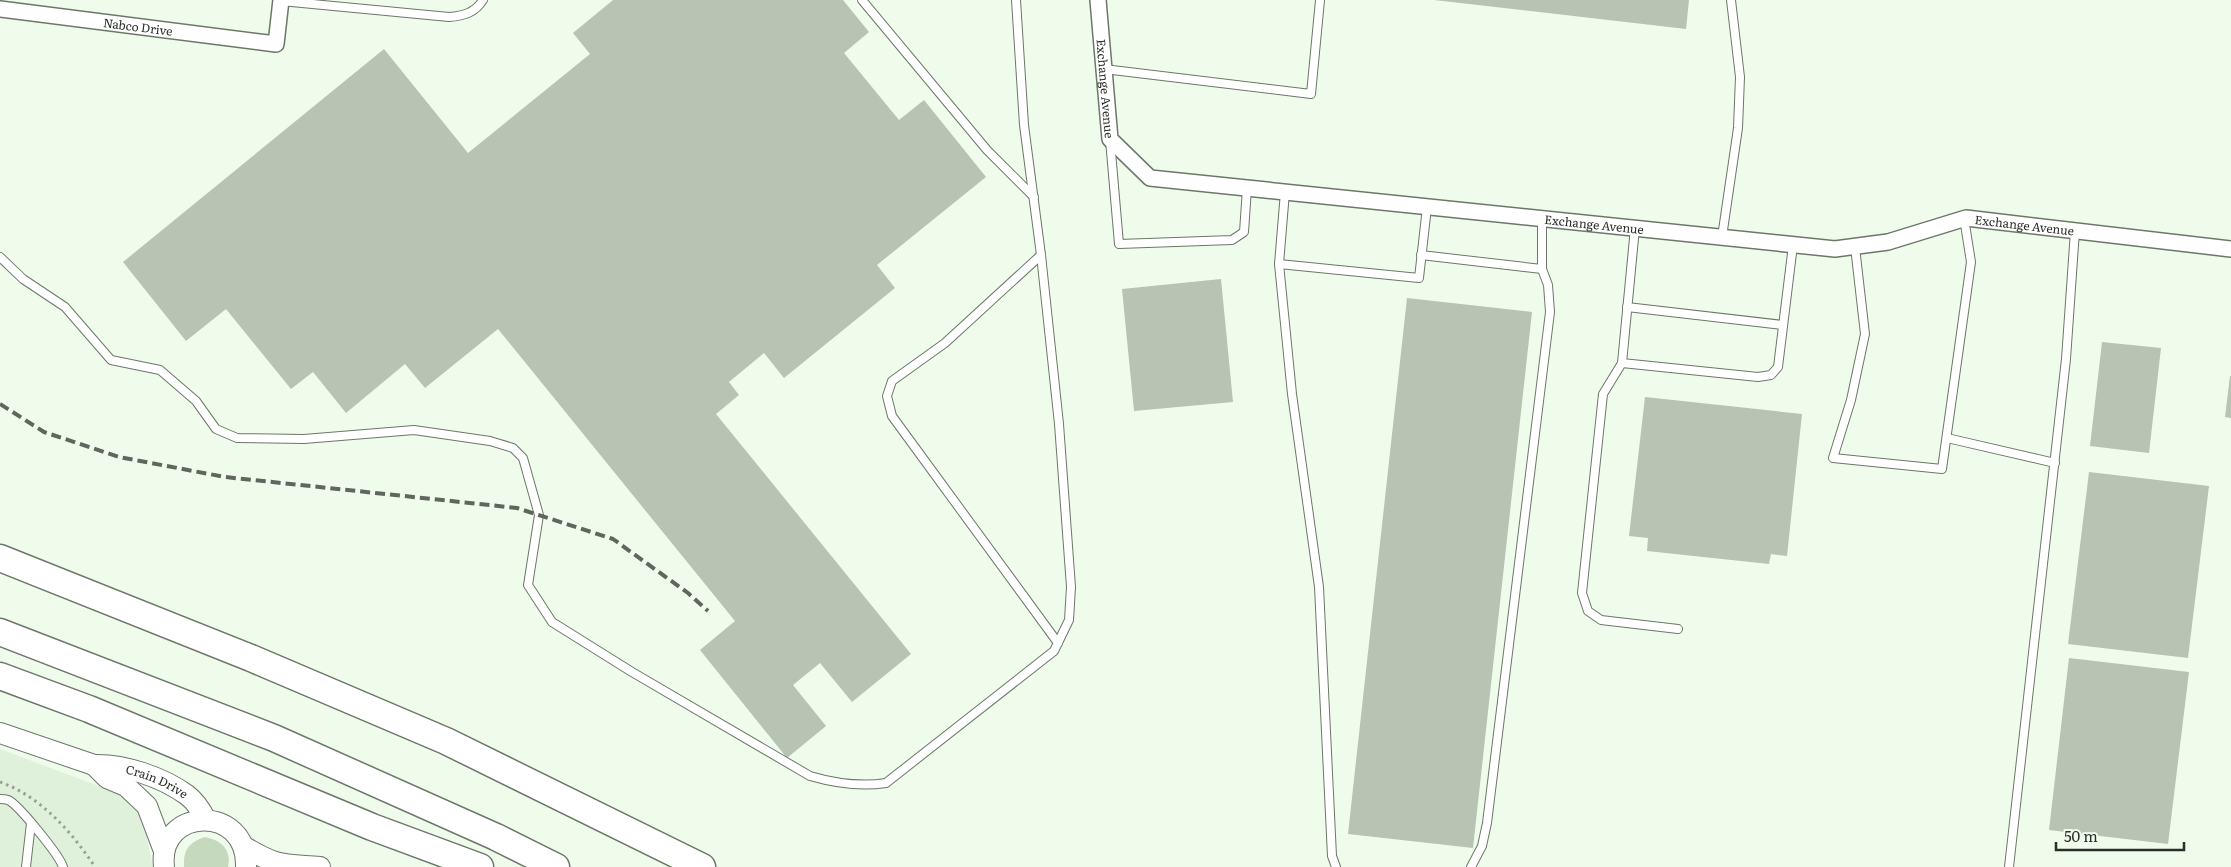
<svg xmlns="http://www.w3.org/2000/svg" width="2231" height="867" font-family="Literata,serif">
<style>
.built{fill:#e0f1db}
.green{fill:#c4d9bd}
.building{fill:#b7c3b3}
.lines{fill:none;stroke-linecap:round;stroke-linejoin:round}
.lane-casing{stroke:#6c7769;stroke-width:10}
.street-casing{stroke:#6c7769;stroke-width:18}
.secondary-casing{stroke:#6c7769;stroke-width:22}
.highway-casing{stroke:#6c7769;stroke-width:29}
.path{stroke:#98a195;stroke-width:3;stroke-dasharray:2.5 4;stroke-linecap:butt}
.lane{stroke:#fff;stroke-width:8}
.street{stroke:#fff;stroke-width:15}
.secondary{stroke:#fff;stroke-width:20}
.highway{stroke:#fff;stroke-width:26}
.rail{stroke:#60665e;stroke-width:4;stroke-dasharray:10 5;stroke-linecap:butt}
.labels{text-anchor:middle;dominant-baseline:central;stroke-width:5;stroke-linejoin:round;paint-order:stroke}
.street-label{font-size:12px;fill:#2a2e28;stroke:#effcec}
</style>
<rect width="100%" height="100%" fill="#effcec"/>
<!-- built -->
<path class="built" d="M 0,749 L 128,797 L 144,823 L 153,867 L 0,867 Z"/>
<!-- green -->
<path class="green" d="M 205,837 C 221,840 232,850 228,867 L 184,867 C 183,850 189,842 205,837 Z"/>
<!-- building -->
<g class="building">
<path d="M 613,0 L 843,0 L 869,32 L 844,53 L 899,120 L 924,100 L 986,177 L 877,265 L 895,288 L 784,378 L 764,353 L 729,382 L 739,395 L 716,414 L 911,654 L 852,702 L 820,663 L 793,685 L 826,726 L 787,758 L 700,650 L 735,621 L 498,329 L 425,388 L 405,364 L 346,413 L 313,372 L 291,389 L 226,309 L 186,341 L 123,262 L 384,49 L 468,153 L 590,54 L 573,33 Z"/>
<path d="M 1434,0 L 1689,0 L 1686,29 Z"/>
<path d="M 1221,279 L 1233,402 L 1134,411 L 1122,289 Z"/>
<path d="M 1407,298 L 1532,312 L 1473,848 L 1348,834 Z"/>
<path d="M 2102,342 L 2161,348 L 2149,453 L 2090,446 Z"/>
<path d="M 2230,376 L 2231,376 L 2231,418 L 2225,417 Z"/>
<path d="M 1645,397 L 1802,414 L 1787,556 L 1771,554 L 1769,564 L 1647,551 L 1648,538 L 1629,536 Z"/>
<path d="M 2089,472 L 2209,486 L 2188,658 L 2068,644 Z"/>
<path d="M 2069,658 L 2189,672 L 2168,844 L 2049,830 Z"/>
</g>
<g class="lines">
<defs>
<g id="lane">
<path d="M 862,0 L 987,150 L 1034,197"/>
<path d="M 281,1 L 449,17 C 463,16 475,13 483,0"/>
<path d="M 1104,69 L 1311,94 L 1320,0"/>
<path d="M 1110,140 L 1119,244 L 1232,240 L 1244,232 L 1247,188"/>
<path d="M 1285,192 L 1279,264 L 1292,394 L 1319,587 L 1332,856 L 1336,867"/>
<path d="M 1635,228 L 1622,363 L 1603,394 L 1582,593 L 1588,611 L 1601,620 L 1678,629"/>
<path d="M 1722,237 L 1738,128 L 1740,77 L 1731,0"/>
<path d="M 1855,247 L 1865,334 L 1851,400 L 1833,458 L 1942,469 L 1971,262 L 1964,218"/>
<path d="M 1041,255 L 945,343 L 892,381 L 887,396 L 892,416 L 1058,643"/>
<path d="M 1421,255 L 1542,269"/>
<path d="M 0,257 L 23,279 L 65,307 L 111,360 L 160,370 L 196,401 L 216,429 L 237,438 L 304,439 L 414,430 L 490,441 L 513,448 L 523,458 L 539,515 L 528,585 L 552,622 L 632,672 L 810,776 C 834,783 860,787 886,783 L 1054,651 L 1069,620 L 1071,587 L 1059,424 L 1041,255 L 1024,125 L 1016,0"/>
<path d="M 1279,264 L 1419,278 L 1427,207"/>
<path d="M 1627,307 L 1783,325"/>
<path d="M 1622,363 L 1758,377 L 1771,375 L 1778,367 L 1793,245"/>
<path d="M 1947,438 L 2055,463"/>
<path d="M 0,799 C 3,799 5,799 8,800 C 18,804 60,856 63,867"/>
<path d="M 26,867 L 31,823"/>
<path d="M 1471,867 L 1482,846 L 1487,823 L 1550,312 L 1548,285 L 1542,269 L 1542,219"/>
<path d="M 2009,867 L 2066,359 L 2075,231"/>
</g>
<g id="street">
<path id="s1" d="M 1098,0 L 1110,139 L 1150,178 L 1835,249 L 1888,242 L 1966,218 L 2231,249"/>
<path id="s2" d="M 0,9 L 276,44 L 281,0"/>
</g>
<g id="secondary">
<path id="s3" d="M 0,733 L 94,765 C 124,764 162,777 187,795 C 195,801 201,810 206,820"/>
<path d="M 94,765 L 107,778 L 126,786 L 147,806 L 164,851"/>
<path d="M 243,846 C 278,867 281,864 320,867"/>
<path d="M 164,867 C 157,807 248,803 246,867"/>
</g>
<g id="highway">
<path d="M 0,558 L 251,658 L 446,741 L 702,867"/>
<path d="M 0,632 L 274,738 L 496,837 L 556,867"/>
<path d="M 0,676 L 89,709 L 372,827 L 480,867"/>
</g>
</defs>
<!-- lane casing -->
<use href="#lane" class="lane-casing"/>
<!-- street casing -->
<use href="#street" class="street-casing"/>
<!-- secondary casing -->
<use href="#secondary" class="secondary-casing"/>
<!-- highway casing -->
<use href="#highway" class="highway-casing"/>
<!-- path -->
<path class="path" d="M 0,782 C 40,796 72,832 95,867"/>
<!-- lane -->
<use href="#lane" class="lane"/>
<!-- street -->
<use href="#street" class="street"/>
<!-- secondary -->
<use href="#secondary" class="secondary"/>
<!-- highway -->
<use href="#highway" class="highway"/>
<!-- rail -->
<path class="rail" d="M 0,404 L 44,432 L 119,457 L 225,477 L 517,508 L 613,539 L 688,593 L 708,611"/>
</g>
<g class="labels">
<!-- street labels -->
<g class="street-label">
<text stroke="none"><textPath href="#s2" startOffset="139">Nabco Drive</textPath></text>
<text stroke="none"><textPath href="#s1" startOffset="89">Exchange Avenue</textPath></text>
<text stroke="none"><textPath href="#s1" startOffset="642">Exchange Avenue</textPath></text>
<text stroke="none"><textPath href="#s1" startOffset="1078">Exchange Avenue</textPath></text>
<text stroke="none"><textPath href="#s3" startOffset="165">Crain Drive</textPath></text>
</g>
</g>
<!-- scale -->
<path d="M2056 842v8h128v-8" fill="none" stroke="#2a2e28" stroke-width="2.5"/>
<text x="2064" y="842" font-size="15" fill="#2a2e28" stroke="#effcec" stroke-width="4" paint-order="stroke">50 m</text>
</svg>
